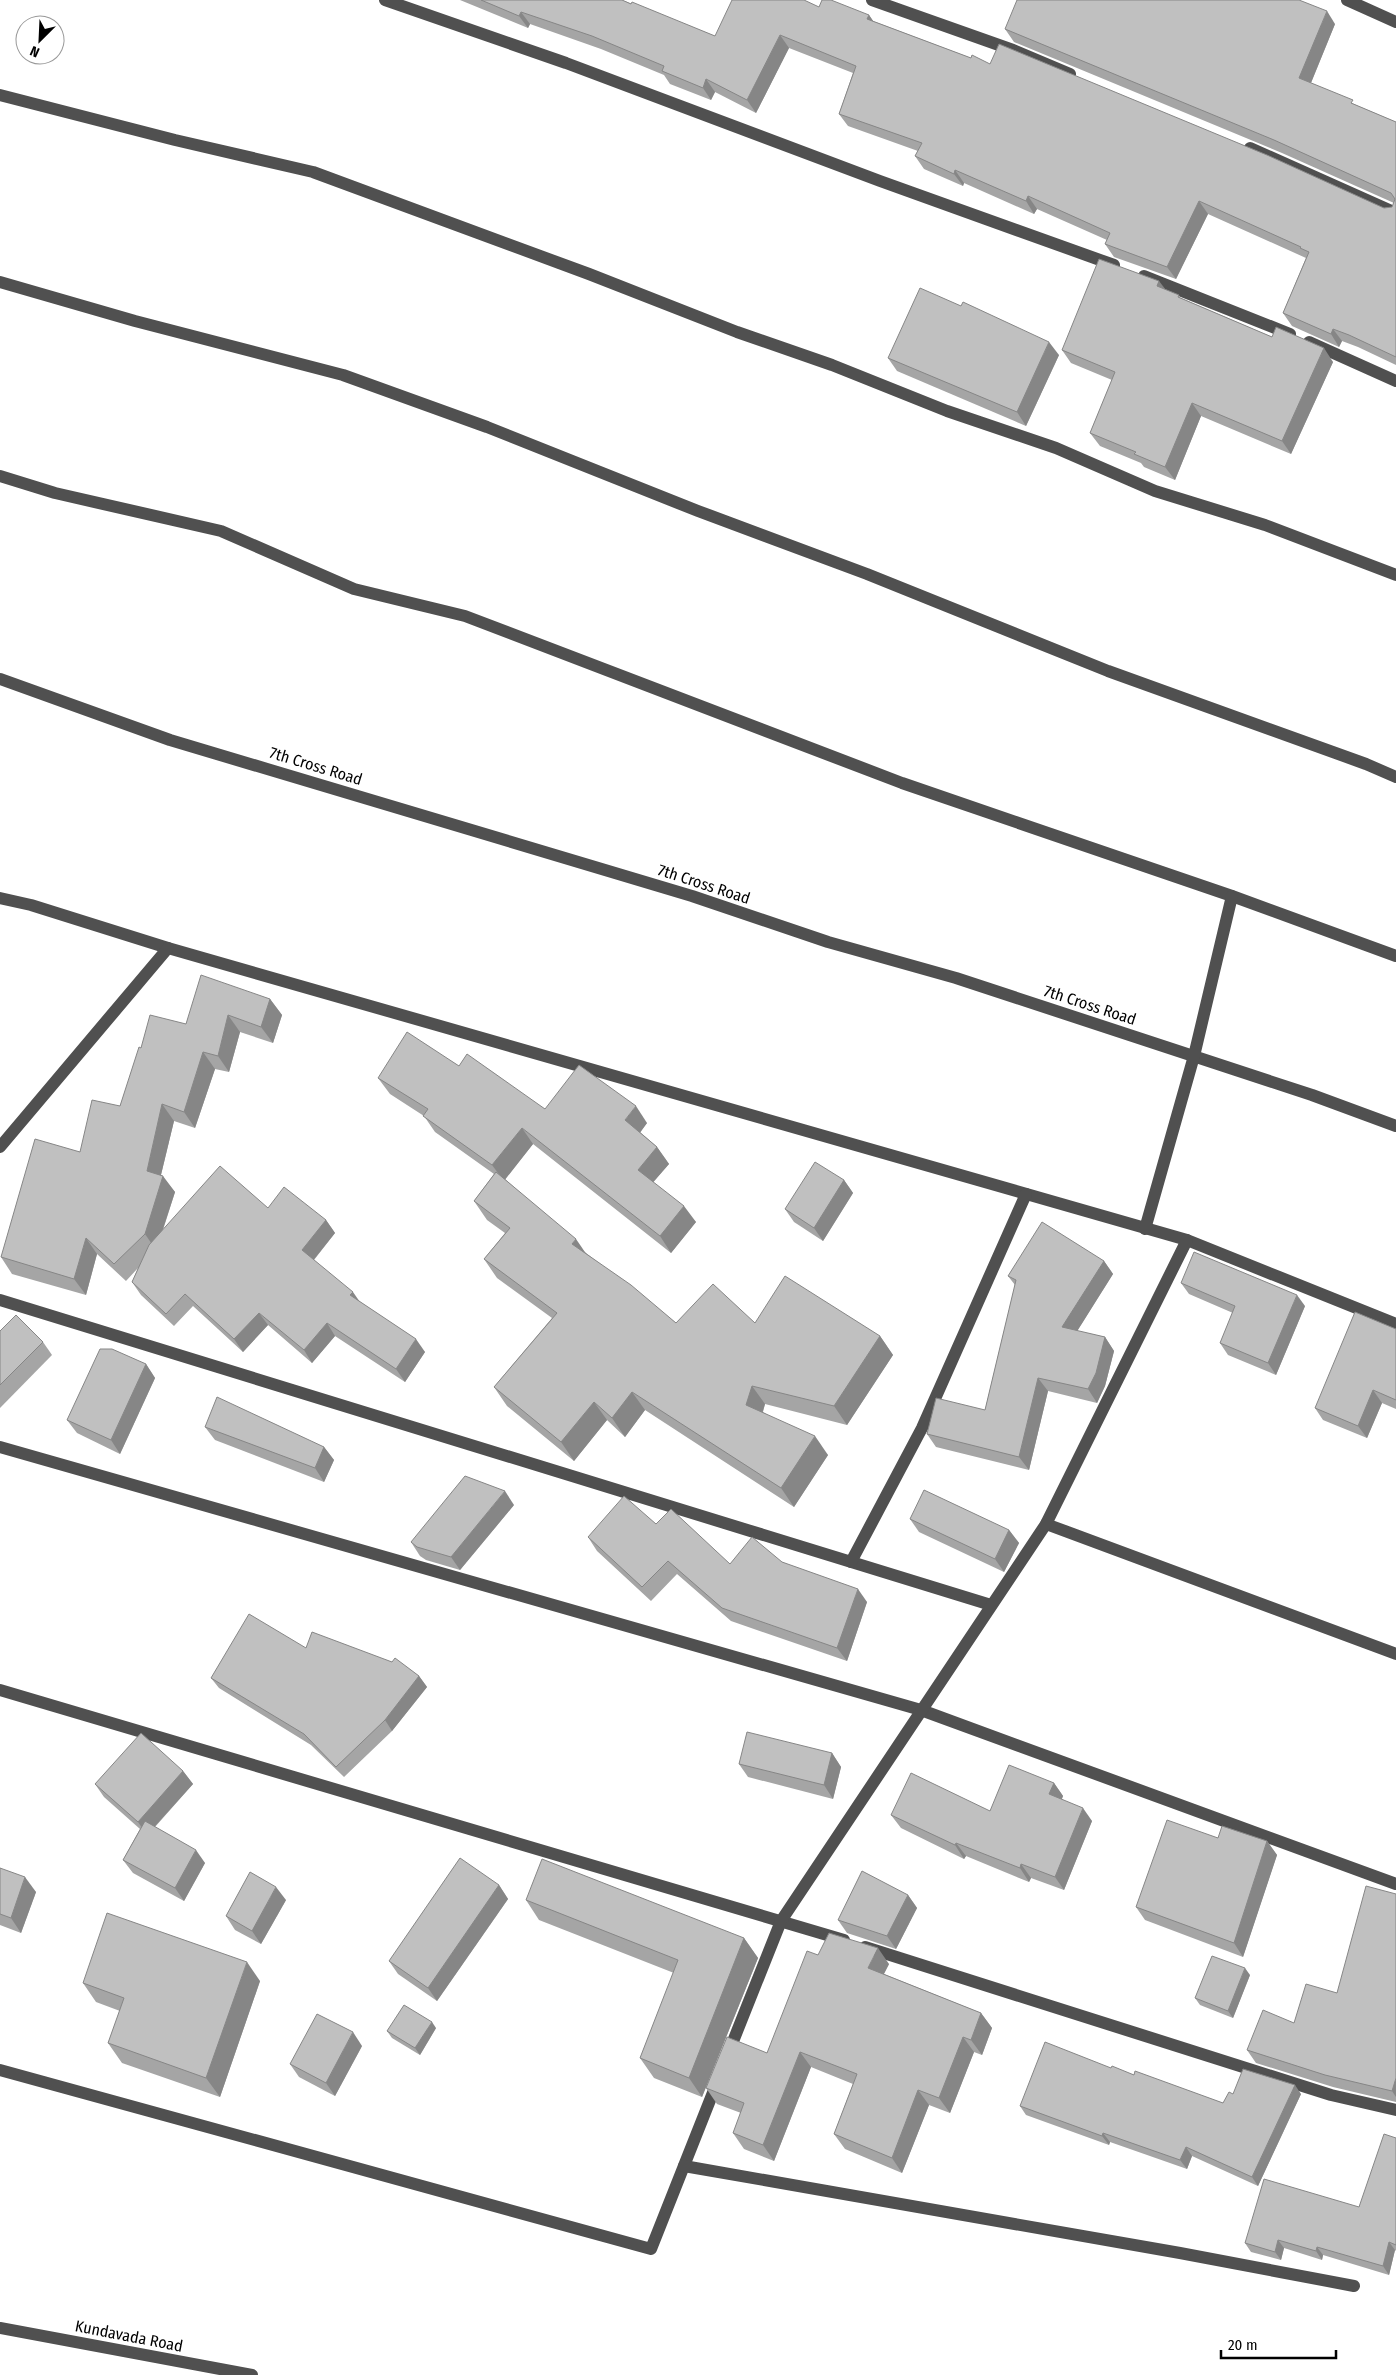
<svg xmlns="http://www.w3.org/2000/svg" width="1396" height="2375" font-family="'Fira Sans Condensed',sans-serif">
<style>
.lines{fill:none;stroke-linecap:round;stroke-linejoin:round}
.minor{stroke:#505050;stroke-width:12}
.wall{fill:#a5a5a5}
.shaded-wall{fill:#868686}
.building{fill:#c0c0c0;stroke:#868686}
.labels{text-anchor:middle;dominant-baseline:central;stroke-width:4;stroke-linejoin:round;paint-order:stroke}
.street-label{font-size:16px;fill:#000;stroke:#fff}
</style>
<rect width="100%" height="100%" fill="#fff"/>
<g class="lines">
<!-- minor -->
<g class="minor">
<path d="M 385,0 L 566,63 L 880,181 L 1114,265"/>
<path d="M 872,0 L 1013,50 L 1070,74"/>
<path d="M 1347,0 L 1396,22"/>
<path d="M 0,95 L 175,140 L 313,172 L 589,274 L 737,332 L 832,365 L 947,411 L 1056,448 L 1155,491 L 1265,525 L 1396,575"/>
<path d="M 1250,148 L 1396,213"/>
<path d="M 1144,276 L 1290,334"/>
<path d="M 0,282 L 135,321 L 343,375 L 487,427 L 698,511 L 867,574 L 1108,671 L 1366,764 L 1396,777"/>
<path d="M 1309,342 L 1396,381"/>
<path d="M 0,476 L 55,493 L 221,531 L 354,589 L 465,616 L 902,783 L 1232,896 L 1396,956"/>
<path d="M 0,679 L 170,740 L 692,896 L 828,942 L 956,978 L 1312,1095 L 1396,1126"/>
<path d="M 0,898 L 31,905 L 168,948 L 1187,1240 L 1396,1324"/>
<path d="M 0,1147 L 168,948"/>
<path d="M 1145,1229 L 1194,1056 L 1232,896"/>
<path d="M 0,1300 L 991,1605"/>
<path d="M 0,1447 L 921,1710 L 1396,1884"/>
<path d="M 1046,1524 L 1396,1654"/>
<path d="M 851,1562 L 922,1428 L 1026,1194"/>
<path d="M 0,1690 L 844,1940"/>
<path d="M 865,1947 L 1331,2095 L 1396,2110"/>
<path d="M 728,2054 L 781,1921 L 1046,1524 L 1187,1240"/>
<path d="M 0,2070 L 651,2249 L 718,2080"/>
<path d="M 684,2166 L 1180,2253 L 1354,2286"/>
<path d="M 0,2328 L 252,2375"/>
</g>
</g>
<!-- wall -->
<g class="wall">
<path d="M 460,0 L 622,0 L 715,36 L 819,7 L 869,15 L 873,21 L 971,58 L 1384,208 L 1392,207 L 1394,203 L 1282,153 L 1014,42 L 1005,29 L 1335,24 L 1311,83 L 1356,105 L 1396,122 L 1396,365 L 1358,347 L 1342,341 L 1339,347 L 1292,326 L 1283,313 L 1306,258 L 1208,214 L 1176,279 L 1114,257 L 1105,244 L 1107,240 L 1037,209 L 1034,214 L 964,183 L 963,186 L 924,169 L 915,156 L 918,151 L 848,126 L 839,114 L 853,73 L 789,48 L 756,113 L 715,92 L 711,100 L 670,84 L 664,75 L 601,49 L 530,24 L 528,28 Z"/>
<path d="M 1165,289 L 1181,298 L 1272,337 L 1333,362 L 1291,454 L 1201,416 L 1175,480 L 1144,467 L 1141,463 L 1100,446 L 1090,433 L 1112,380 L 1071,363 L 1062,350 Z"/>
<path d="M 1059,355 L 1026,426 L 897,371 L 888,358 Z"/>
<path d="M 270,999 L 282,1015 L 273,1043 L 240,1032 L 229,1072 L 215,1069 L 195,1128 L 174,1121 L 161,1175 L 175,1192 L 163,1230 L 268,1208 L 326,1220 L 335,1233 L 314,1260 L 359,1301 L 425,1352 L 405,1382 L 335,1336 L 312,1363 L 268,1325 L 243,1352 L 193,1306 L 174,1326 L 141,1295 L 132,1282 L 138,1268 L 126,1281 L 97,1254 L 86,1295 L 12,1274 L 1,1257 L 80,1152 L 120,1106 L 141,1048 L 186,1024 Z"/>
<path d="M 459,1066 L 545,1109 L 647,1123 L 640,1132 L 657,1147 L 669,1164 L 653,1182 L 696,1222 L 671,1253 L 533,1144 L 505,1179 L 586,1253 L 676,1323 L 755,1323 L 880,1336 L 893,1355 L 847,1425 L 765,1404 L 763,1412 L 828,1455 L 794,1507 L 645,1410 L 625,1437 L 607,1420 L 574,1461 L 507,1406 L 494,1387 L 552,1318 L 497,1278 L 484,1259 L 505,1233 L 487,1220 L 474,1201 L 494,1174 L 435,1132 L 424,1116 L 390,1094 L 378,1078 Z"/>
<path d="M 844,1180 L 853,1193 L 823,1241 L 794,1222 L 785,1209 Z"/>
<path d="M 1104,1261 L 1113,1274 L 1077,1331 L 1105,1337 L 1114,1351 L 1105,1386 L 1097,1403 L 1048,1391 L 1029,1470 L 936,1447 L 927,1434 L 985,1410 L 1015,1285 L 1008,1276 Z"/>
<path d="M 1181,1283 L 1305,1306 L 1276,1375 L 1228,1355 L 1220,1343 L 1233,1313 L 1189,1294 Z"/>
<path d="M 1396,1329 L 1396,1409 L 1382,1403 L 1367,1438 L 1323,1420 L 1315,1408 Z"/>
<path d="M 0,1331 L 43,1342 L 52,1355 L 0,1408 Z"/>
<path d="M 146,1364 L 155,1378 L 120,1454 L 77,1433 L 67,1420 Z"/>
<path d="M 205,1427 L 324,1447 L 334,1460 L 324,1482 L 215,1440 Z"/>
<path d="M 514,1505 L 460,1570 L 426,1560 L 420,1556 L 411,1542 Z"/>
<path d="M 910,1519 L 1009,1530 L 1019,1543 L 1004,1572 L 919,1532 Z"/>
<path d="M 656,1524 L 730,1564 L 782,1562 L 867,1602 L 847,1661 L 731,1621 L 677,1574 L 651,1601 L 597,1551 L 588,1537 Z"/>
<path d="M 306,1648 L 392,1662 L 419,1676 L 427,1687 L 392,1731 L 344,1777 L 311,1745 L 219,1688 L 211,1678 Z"/>
<path d="M 832,1753 L 841,1767 L 833,1799 L 748,1777 L 739,1764 Z"/>
<path d="M 183,1771 L 193,1784 L 155,1827 L 205,1863 L 184,1901 L 133,1873 L 123,1860 L 140,1829 L 104,1797 L 95,1784 Z"/>
<path d="M 1054,1783 L 1063,1796 L 1062,1799 L 1092,1821 L 1064,1890 L 1031,1878 L 1029,1882 L 966,1856 L 964,1859 L 901,1828 L 891,1815 L 990,1811 Z"/>
<path d="M 1218,1838 L 1267,1841 L 1277,1855 L 1243,1957 L 1145,1920 L 1136,1907 Z"/>
<path d="M 0,1868 L 36,1892 L 21,1933 L 0,1925 Z"/>
<path d="M 499,1885 L 508,1899 L 437,2001 L 398,1974 L 389,1961 Z"/>
<path d="M 1396,1894 L 1396,2102 L 1333,2087 L 1256,2063 L 1247,2050 L 1294,2023 L 1337,1993 Z"/>
<path d="M 908,1895 L 917,1908 L 896,1949 L 847,1933 L 838,1920 Z"/>
<path d="M 286,1900 L 261,1944 L 235,1930 L 226,1916 Z"/>
<path d="M 526,1900 L 744,1938 L 758,1958 L 702,2097 L 654,2078 L 640,2058 L 674,1973 L 539,1920 Z"/>
<path d="M 818,1955 L 889,1964 L 884,1974 L 981,2013 L 992,2028 L 982,2055 L 974,2052 L 950,2113 L 929,2105 L 902,2173 L 845,2149 L 834,2134 L 853,2084 L 811,2067 L 774,2161 L 744,2149 L 733,2133 L 741,2113 L 717,2104 L 706,2088 L 767,2053 Z"/>
<path d="M 1250,1975 L 1233,2018 L 1200,2005 L 1195,1998 Z"/>
<path d="M 260,1981 L 220,2097 L 122,2063 L 108,2043 L 120,2011 L 96,2002 L 83,1983 Z"/>
<path d="M 436,2028 L 420,2055 L 392,2038 L 387,2031 Z"/>
<path d="M 362,2046 L 335,2096 L 299,2077 L 290,2064 Z"/>
<path d="M 1111,2068 L 1134,2075 L 1223,2103 L 1233,2094 L 1301,2094 L 1258,2186 L 1192,2156 L 1187,2169 L 1110,2142 L 1109,2145 L 1026,2115 L 1020,2106 Z"/>
<path d="M 1396,2138 L 1396,2251 L 1395,2250 L 1389,2275 L 1323,2255 L 1322,2260 L 1284,2248 L 1281,2260 L 1251,2252 L 1245,2243 L 1359,2207 Z"/>
</g>
<!-- shaded-wall -->
<g class="shaded-wall">
<path d="M 1327,11 L 1335,24 L 1308,90 L 1299,78 Z"/>
<path d="M 521,12 L 530,24 L 528,28 L 519,16 Z"/>
<path d="M 869,15 L 878,28 L 867,19 Z"/>
<path d="M 780,35 L 789,48 L 756,113 L 747,100 Z"/>
<path d="M 706,79 L 715,92 L 711,100 L 703,88 Z"/>
<path d="M 955,170 L 964,183 L 963,186 L 954,174 Z"/>
<path d="M 1028,196 L 1037,209 L 1034,214 L 1026,201 Z"/>
<path d="M 1199,201 L 1208,214 L 1176,279 L 1167,267 Z"/>
<path d="M 1159,281 L 1169,294 L 1157,286 Z"/>
<path d="M 1333,329 L 1342,341 L 1339,347 L 1331,334 Z"/>
<path d="M 1049,342 L 1059,355 L 1026,426 L 1017,412 Z"/>
<path d="M 1324,348 L 1333,362 L 1291,454 L 1282,441 Z"/>
<path d="M 1192,403 L 1201,416 L 1175,480 L 1165,467 Z"/>
<path d="M 270,999 L 282,1015 L 273,1043 L 261,1027 Z"/>
<path d="M 228,1015 L 240,1032 L 229,1072 L 218,1056 Z"/>
<path d="M 203,1052 L 215,1069 L 195,1128 L 184,1112 Z"/>
<path d="M 162,1104 L 174,1121 L 158,1187 L 147,1171 Z"/>
<path d="M 636,1106 L 647,1123 L 637,1137 L 625,1120 Z"/>
<path d="M 522,1128 L 533,1144 L 504,1181 L 492,1165 Z"/>
<path d="M 657,1147 L 669,1164 L 650,1186 L 638,1170 Z"/>
<path d="M 163,1176 L 175,1192 L 156,1250 L 145,1234 Z"/>
<path d="M 844,1180 L 853,1193 L 823,1241 L 814,1228 Z"/>
<path d="M 684,1206 L 696,1222 L 671,1253 L 660,1236 Z"/>
<path d="M 326,1220 L 335,1233 L 311,1263 L 302,1250 Z"/>
<path d="M 86,1238 L 97,1254 L 86,1295 L 74,1279 Z"/>
<path d="M 576,1239 L 589,1258 L 572,1244 Z"/>
<path d="M 1104,1261 L 1113,1274 L 1071,1341 L 1062,1327 Z"/>
<path d="M 353,1292 L 362,1305 L 350,1295 Z"/>
<path d="M 1297,1295 L 1305,1306 L 1276,1375 L 1268,1363 Z"/>
<path d="M 259,1313 L 268,1325 L 243,1352 L 234,1339 Z"/>
<path d="M 327,1323 L 335,1336 L 312,1363 L 304,1350 Z"/>
<path d="M 880,1336 L 893,1355 L 847,1425 L 834,1406 Z"/>
<path d="M 1105,1337 L 1114,1351 L 1105,1386 L 1097,1403 L 1088,1389 Z"/>
<path d="M 416,1339 L 425,1352 L 405,1382 L 396,1369 Z"/>
<path d="M 146,1364 L 155,1378 L 120,1454 L 111,1440 Z"/>
<path d="M 1038,1378 L 1048,1391 L 1029,1470 L 1019,1457 Z"/>
<path d="M 752,1386 L 765,1404 L 759,1423 L 746,1405 Z"/>
<path d="M 1373,1390 L 1382,1403 L 1367,1438 L 1358,1426 Z"/>
<path d="M 632,1392 L 645,1410 L 625,1437 L 612,1418 Z"/>
<path d="M 594,1402 L 607,1420 L 574,1461 L 561,1442 Z"/>
<path d="M 815,1436 L 828,1455 L 794,1507 L 781,1488 Z"/>
<path d="M 324,1447 L 334,1460 L 324,1482 L 315,1468 Z"/>
<path d="M 505,1491 L 514,1505 L 460,1570 L 451,1557 Z"/>
<path d="M 1009,1530 L 1019,1543 L 1004,1572 L 995,1559 Z"/>
<path d="M 858,1589 L 867,1602 L 847,1661 L 837,1648 Z"/>
<path d="M 419,1676 L 427,1687 L 392,1731 L 385,1720 Z"/>
<path d="M 832,1753 L 841,1767 L 833,1799 L 824,1785 Z"/>
<path d="M 183,1771 L 193,1784 L 147,1835 L 138,1822 Z"/>
<path d="M 1054,1783 L 1063,1796 L 1058,1807 L 1049,1794 Z"/>
<path d="M 1083,1808 L 1092,1821 L 1064,1890 L 1055,1877 Z"/>
<path d="M 1267,1841 L 1277,1855 L 1243,1957 L 1234,1943 Z"/>
<path d="M 956,1843 L 966,1856 L 964,1859 L 955,1845 Z"/>
<path d="M 196,1850 L 205,1863 L 184,1901 L 175,1888 Z"/>
<path d="M 1021,1864 L 1031,1878 L 1029,1882 L 1020,1868 Z"/>
<path d="M 25,1877 L 36,1892 L 21,1933 L 11,1918 Z"/>
<path d="M 499,1885 L 508,1899 L 437,2001 L 428,1988 Z"/>
<path d="M 276,1887 L 286,1900 L 261,1944 L 252,1931 Z"/>
<path d="M 908,1895 L 917,1908 L 896,1949 L 887,1936 Z"/>
<path d="M 744,1938 L 758,1958 L 702,2097 L 689,2078 Z"/>
<path d="M 878,1948 L 889,1964 L 879,1983 L 868,1968 Z"/>
<path d="M 247,1962 L 260,1981 L 220,2097 L 206,2078 Z"/>
<path d="M 1245,1968 L 1250,1975 L 1233,2018 L 1228,2011 Z"/>
<path d="M 981,2013 L 992,2028 L 982,2055 L 971,2040 Z"/>
<path d="M 432,2022 L 436,2028 L 420,2055 L 415,2048 Z"/>
<path d="M 353,2032 L 362,2046 L 335,2096 L 326,2083 Z"/>
<path d="M 963,2037 L 974,2052 L 950,2113 L 939,2098 Z"/>
<path d="M 800,2052 L 811,2067 L 774,2161 L 763,2145 Z"/>
<path d="M 1396,2078 L 1396,2097 L 1392,2091 Z"/>
<path d="M 1295,2085 L 1301,2094 L 1258,2186 L 1252,2177 Z"/>
<path d="M 918,2090 L 929,2105 L 902,2173 L 892,2158 Z"/>
<path d="M 1103,2133 L 1110,2142 L 1109,2145 L 1102,2136 Z"/>
<path d="M 1186,2147 L 1192,2156 L 1187,2169 L 1180,2160 Z"/>
<path d="M 1278,2240 L 1284,2248 L 1281,2260 L 1275,2252 Z"/>
<path d="M 1389,2242 L 1395,2250 L 1389,2275 L 1383,2266 Z"/>
<path d="M 1317,2247 L 1323,2255 L 1322,2260 L 1316,2251 Z"/>
</g>
<!-- building -->
<g class="building">
<path d="M 481,0 L 622,0 L 631,4 L 632,2 L 715,36 L 732,0 L 804,0 L 819,7 L 822,0 L 831,0 L 869,15 L 867,19 L 971,58 L 972,55 L 990,64 L 999,44 L 1267,155 L 1384,208 L 1392,207 L 1395,199 L 1391,193 L 1274,140 L 1005,29 L 1017,0 L 1299,0 L 1327,11 L 1299,78 L 1353,100 L 1351,103 L 1396,122 L 1396,357 L 1349,335 L 1333,329 L 1331,334 L 1283,313 L 1309,252 L 1300,248 L 1301,247 L 1199,201 L 1167,267 L 1105,244 L 1110,233 L 1028,196 L 1026,201 L 955,170 L 954,174 L 915,156 L 922,143 L 839,114 L 856,66 L 780,35 L 747,100 L 706,79 L 703,88 L 662,71 L 664,66 L 592,36 L 521,12 L 519,16 Z"/>
<path d="M 1099,259 L 1159,281 L 1157,286 L 1179,295 L 1178,297 L 1272,337 L 1276,327 L 1324,348 L 1282,441 L 1192,403 L 1165,467 L 1134,454 L 1136,452 L 1090,433 L 1115,372 L 1062,350 Z"/>
<path d="M 920,288 L 961,306 L 963,302 L 1049,342 L 1017,412 L 888,358 Z"/>
<path d="M 201,975 L 270,999 L 261,1027 L 228,1015 L 218,1056 L 203,1052 L 184,1112 L 162,1104 L 147,1171 L 163,1176 L 145,1234 L 114,1264 L 86,1238 L 74,1279 L 1,1257 L 35,1139 L 80,1152 L 92,1100 L 120,1106 L 139,1047 L 141,1048 L 150,1015 L 186,1024 Z"/>
<path d="M 407,1032 L 459,1066 L 467,1054 L 545,1109 L 579,1065 L 636,1106 L 625,1120 L 657,1147 L 638,1170 L 684,1206 L 660,1236 L 522,1128 L 492,1165 L 423,1116 L 428,1109 L 378,1078 Z"/>
<path d="M 815,1162 L 844,1180 L 814,1228 L 785,1209 Z"/>
<path d="M 220,1166 L 268,1208 L 284,1187 L 326,1220 L 302,1250 L 353,1292 L 350,1295 L 416,1339 L 396,1369 L 327,1323 L 304,1350 L 259,1313 L 234,1339 L 185,1294 L 166,1314 L 132,1282 L 149,1245 Z"/>
<path d="M 496,1172 L 576,1239 L 572,1244 L 631,1285 L 676,1323 L 713,1284 L 755,1323 L 785,1276 L 880,1336 L 834,1406 L 752,1386 L 746,1405 L 815,1436 L 781,1488 L 632,1392 L 612,1418 L 594,1402 L 561,1442 L 494,1387 L 557,1313 L 484,1259 L 510,1228 L 474,1201 Z"/>
<path d="M 1042,1222 L 1104,1261 L 1062,1327 L 1105,1337 L 1096,1373 L 1088,1389 L 1038,1378 L 1019,1457 L 927,1434 L 936,1398 L 985,1410 L 1016,1280 L 1008,1276 Z"/>
<path d="M 1194,1252 L 1297,1295 L 1268,1363 L 1220,1343 L 1235,1306 L 1181,1283 Z"/>
<path d="M 1355,1312 L 1396,1329 L 1396,1400 L 1373,1390 L 1358,1426 L 1315,1408 Z"/>
<path d="M 16,1315 L 43,1342 L 0,1385 L 0,1331 Z"/>
<path d="M 100,1349 L 112,1349 L 146,1364 L 111,1440 L 67,1420 Z"/>
<path d="M 217,1397 L 324,1447 L 315,1468 L 205,1427 Z"/>
<path d="M 465,1476 L 505,1491 L 451,1557 L 417,1547 L 411,1542 Z"/>
<path d="M 924,1490 L 1009,1530 L 995,1559 L 910,1519 Z"/>
<path d="M 624,1496 L 656,1524 L 671,1509 L 730,1564 L 752,1537 L 782,1562 L 858,1589 L 837,1648 L 722,1608 L 668,1561 L 642,1587 L 588,1537 Z"/>
<path d="M 249,1614 L 306,1648 L 312,1632 L 392,1662 L 395,1658 L 419,1676 L 385,1720 L 336,1767 L 304,1734 L 211,1678 Z"/>
<path d="M 747,1732 L 832,1753 L 824,1785 L 739,1764 Z"/>
<path d="M 141,1733 L 183,1771 L 138,1822 L 95,1784 Z"/>
<path d="M 1009,1765 L 1054,1783 L 1049,1794 L 1083,1808 L 1055,1877 L 1021,1864 L 1020,1868 L 956,1843 L 955,1845 L 891,1815 L 911,1773 L 990,1811 Z"/>
<path d="M 1167,1820 L 1218,1838 L 1222,1826 L 1267,1841 L 1234,1943 L 1136,1907 Z"/>
<path d="M 145,1821 L 196,1850 L 175,1888 L 123,1860 Z"/>
<path d="M 460,1858 L 499,1885 L 428,1988 L 389,1961 Z"/>
<path d="M 542,1859 L 744,1938 L 689,2078 L 640,2058 L 678,1960 L 526,1900 Z"/>
<path d="M 0,1868 L 25,1877 L 11,1918 L 0,1914 Z"/>
<path d="M 862,1871 L 908,1895 L 887,1936 L 838,1920 Z"/>
<path d="M 250,1872 L 276,1887 L 252,1931 L 226,1916 Z"/>
<path d="M 1366,1886 L 1396,1894 L 1396,2078 L 1392,2091 L 1325,2075 L 1247,2050 L 1263,2010 L 1294,2023 L 1306,1984 L 1337,1993 Z"/>
<path d="M 107,1913 L 247,1962 L 206,2078 L 108,2043 L 124,1998 L 83,1983 Z"/>
<path d="M 829,1933 L 878,1948 L 868,1968 L 981,2013 L 971,2040 L 963,2037 L 939,2098 L 918,2090 L 892,2158 L 834,2134 L 857,2074 L 800,2052 L 763,2145 L 733,2133 L 744,2103 L 706,2088 L 727,2037 L 767,2053 L 807,1951 L 818,1955 Z"/>
<path d="M 1212,1956 L 1245,1968 L 1228,2011 L 1195,1998 Z"/>
<path d="M 404,2005 L 432,2022 L 415,2048 L 387,2031 Z"/>
<path d="M 317,2014 L 353,2032 L 326,2083 L 290,2064 Z"/>
<path d="M 1045,2042 L 1111,2068 L 1112,2066 L 1134,2075 L 1135,2071 L 1223,2103 L 1229,2092 L 1233,2094 L 1243,2069 L 1295,2085 L 1252,2177 L 1186,2147 L 1180,2160 L 1103,2133 L 1102,2136 L 1020,2106 Z"/>
<path d="M 1384,2134 L 1396,2138 L 1396,2245 L 1389,2242 L 1383,2266 L 1317,2247 L 1316,2251 L 1278,2240 L 1275,2252 L 1245,2243 L 1264,2179 L 1359,2207 Z"/>
</g>
<g class="labels">
<!-- street labels -->
<g class="street-label">
<text transform="translate(316 766) rotate(17)">7th Cross Road</text>
<text transform="translate(704 884) rotate(18)">7th Cross Road</text>
<text transform="translate(1090 1005) rotate(18)">7th Cross Road</text>
<text transform="translate(129 2336) rotate(11)">Kundavada Road</text>
</g>
</g>
<!-- north arrow -->
<g transform="translate(40 40) rotate(204)"><circle r="24" fill="#ffffff" stroke="#999999"/>
<path d="M0-4L9 19L0 12L-9 19Z" fill="#000000"/>
<text y="-8" font-size="14" font-weight="bold" text-anchor="middle" fill="#000000">N</text>
</g>
<!-- scale -->
<path d="M1221 2350v8h115v-8" fill="none" stroke="#000000" stroke-width="2.5"/>
<text x="1228" y="2350" font-size="15" fill="#000000" stroke="#ffffff" stroke-width="4" paint-order="stroke">20 m</text>
</svg>
